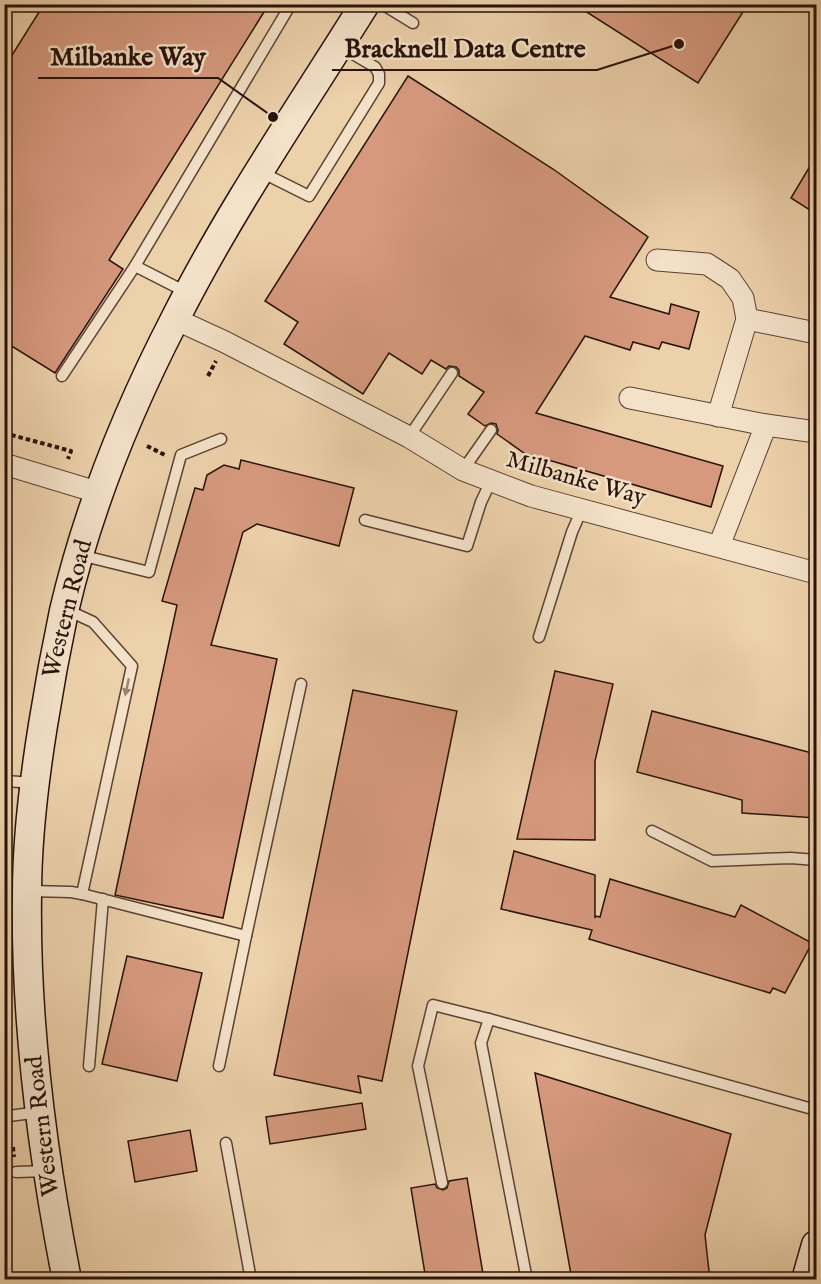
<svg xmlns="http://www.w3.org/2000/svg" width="821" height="1284" font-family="'IM FELL English',serif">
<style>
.building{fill:#d6997e;stroke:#291209;stroke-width:1.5}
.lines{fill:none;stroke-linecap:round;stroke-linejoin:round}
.lane-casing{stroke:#5a4232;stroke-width:13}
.street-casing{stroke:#5a4232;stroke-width:23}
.secondary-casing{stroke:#291209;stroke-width:31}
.path{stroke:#291209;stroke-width:4;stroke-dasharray:4.5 3;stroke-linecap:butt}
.lane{stroke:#f3e1c8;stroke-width:10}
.street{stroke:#f3e1c8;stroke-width:21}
.secondary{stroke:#f3e1c8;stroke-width:28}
.oneway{fill:#988472}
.labels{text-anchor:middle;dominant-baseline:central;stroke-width:5;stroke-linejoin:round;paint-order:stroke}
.street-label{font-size:24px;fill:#291209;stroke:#f3e1c8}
.leader{fill:none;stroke:#291209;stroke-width:2}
.callout-dot{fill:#291209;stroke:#f3e1c8;stroke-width:2}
.callout-label{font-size:26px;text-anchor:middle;font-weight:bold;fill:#291209;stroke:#f3e1c8;stroke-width:5;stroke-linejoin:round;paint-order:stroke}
</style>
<rect width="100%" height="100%" fill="#edd1ab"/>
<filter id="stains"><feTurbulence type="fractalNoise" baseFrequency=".00333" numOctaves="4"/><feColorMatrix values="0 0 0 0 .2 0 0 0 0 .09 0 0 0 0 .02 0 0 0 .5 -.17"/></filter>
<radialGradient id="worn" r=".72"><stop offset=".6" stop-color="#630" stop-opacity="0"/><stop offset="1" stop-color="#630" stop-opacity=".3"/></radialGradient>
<!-- building -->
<g class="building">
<path d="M 44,4 L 269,4 L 109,260 L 123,269 L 55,373 L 5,342 L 4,337 L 4,68 Z"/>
<path d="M 574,4 L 748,4 L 698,83 Z"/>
<path d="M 408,76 L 553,169 L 648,237 L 610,297 L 669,314 L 671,304 L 699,312 L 689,349 L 662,342 L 659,349 L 633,342 L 630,350 L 585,336 L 536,413 L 723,466 L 711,507 L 524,453 L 497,434 L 498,430 L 496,424 L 491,423 L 485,426 L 468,414 L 484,392 L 459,376 L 459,370 L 456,367 L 449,366 L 446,369 L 431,360 L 422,374 L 389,353 L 363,394 L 284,344 L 298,322 L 265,301 Z"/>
<path d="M 816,156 L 816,214 L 791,198 Z"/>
<path d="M 241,460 L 354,488 L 339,546 L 257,524 L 243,532 L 211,645 L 277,659 L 223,918 L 115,895 L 177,605 L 162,601 L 195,488 L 203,490 L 207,475 L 224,465 L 239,469 Z"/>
<path d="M 555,671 L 613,684 L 595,761 L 595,840 L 517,839 Z"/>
<path d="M 353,690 L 457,711 L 382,1081 L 358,1076 L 361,1093 L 274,1075 Z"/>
<path d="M 652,711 L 812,753 L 812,760 L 816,760 L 816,818 L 742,813 L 742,800 L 637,772 Z"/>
<path d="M 514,851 L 595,875 L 595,918 L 596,916 L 600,917 L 610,879 L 735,917 L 741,905 L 812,943 L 785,993 L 773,988 L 770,993 L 589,939 L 592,930 L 501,909 Z"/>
<path d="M 127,956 L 202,973 L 177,1081 L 102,1064 Z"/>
<path d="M 535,1073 L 731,1134 L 705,1235 L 710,1280 L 572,1280 Z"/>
<path d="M 362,1103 L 366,1129 L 270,1144 L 266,1117 Z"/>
<path d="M 190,1130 L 197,1171 L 135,1182 L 128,1141 Z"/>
<path d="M 467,1178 L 484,1280 L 426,1280 L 411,1188 L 435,1184 L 437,1188 L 443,1190 L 447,1188 L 449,1181 Z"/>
</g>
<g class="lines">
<defs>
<g id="lane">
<path d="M 382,4 L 413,23"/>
<path d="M 261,172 L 309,196 L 379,83 L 379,74 L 375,67 L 339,46"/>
<path d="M 135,266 L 188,293"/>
<path d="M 62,376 L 135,266 L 291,4"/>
<path d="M 409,437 L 452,373"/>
<path d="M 463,470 L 491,430"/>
<path d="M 365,520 L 467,546 L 481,502 L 491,481"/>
<path d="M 80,555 L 149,572 L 181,455 L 221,439"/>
<path d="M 67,610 L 93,622 L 132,666 L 82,894"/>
<path d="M 539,637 L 572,532 L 582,509"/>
<path d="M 5,781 L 34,783"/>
<path d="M 652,831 L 712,861 L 791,858 L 816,860"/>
<path d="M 30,891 L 71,892 L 82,894 L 246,936 L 301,684"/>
<path d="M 89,1066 L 103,899"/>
<path d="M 219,1066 L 246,936"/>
<path d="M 9,1116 L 39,1112"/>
<path d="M 226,1143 L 251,1280"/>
<path d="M 16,1172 L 48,1171"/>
<path d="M 442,1183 L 418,1066 L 433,1005 L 489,1019"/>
<path d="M 527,1280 L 481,1043 L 489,1019 L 816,1110"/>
</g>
<g id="street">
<path d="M 657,260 L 707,264 L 730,279 L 743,298 L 747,319 L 718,416"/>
<path d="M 175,319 L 225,342 L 409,437 L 463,470 L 531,496 L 816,573"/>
<path d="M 747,319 L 816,333"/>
<path d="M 630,398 L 766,425 L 816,432"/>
<path d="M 4,464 L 100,493"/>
<path d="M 719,546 L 766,425"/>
</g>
<g id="secondary">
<path d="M 67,1280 C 42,1153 25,1024 27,894 C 27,837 34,781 43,725 C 49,687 56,649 64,611 C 87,512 128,410 175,319 C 230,210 300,108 365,4"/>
<path d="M 806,1280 L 816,1245"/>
</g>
</defs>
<!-- lane casing -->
<use href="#lane" class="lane-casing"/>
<!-- street casing -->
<use href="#street" class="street-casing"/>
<!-- secondary casing -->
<use href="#secondary" class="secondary-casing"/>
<!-- path -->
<g class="path">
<path d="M 208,376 L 216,361"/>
<path d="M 4,433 L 71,451 L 68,459"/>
<path d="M 147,446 L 165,455"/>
<path d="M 13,1147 L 14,1157"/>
</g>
<!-- lane -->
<use href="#lane" class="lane"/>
<!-- street -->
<use href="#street" class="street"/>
<!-- secondary -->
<use href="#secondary" class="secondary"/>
</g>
<!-- one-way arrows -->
<defs><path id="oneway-solid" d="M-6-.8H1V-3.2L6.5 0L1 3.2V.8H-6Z" transform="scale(1.5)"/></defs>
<use class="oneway" href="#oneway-solid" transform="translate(127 687) rotate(102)"/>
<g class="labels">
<!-- street labels -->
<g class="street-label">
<text transform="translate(576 479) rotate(16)">Milbanke Way</text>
<text transform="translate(68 609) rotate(-76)">Western Road</text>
<text transform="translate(43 1126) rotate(-97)">Western Road</text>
</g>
</g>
<!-- callouts -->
<path class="leader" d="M679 44L597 70H332M273 117L218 78H38"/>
<g class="callout-dot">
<circle cx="679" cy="44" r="6"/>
<circle cx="273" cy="117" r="6"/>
</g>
<g class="callout-label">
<text x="465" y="57">Bracknell Data Centre</text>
<text x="128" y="65">Milbanke Way</text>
</g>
<!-- margin -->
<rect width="821" height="1284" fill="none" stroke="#edd1ab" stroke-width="24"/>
<rect x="6" y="6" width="809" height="1272" fill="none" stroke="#291209" stroke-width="3"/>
<rect x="12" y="12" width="797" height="1260" fill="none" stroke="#291209" stroke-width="1.5"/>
<rect width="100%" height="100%" filter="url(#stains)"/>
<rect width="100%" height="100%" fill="url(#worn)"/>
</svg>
